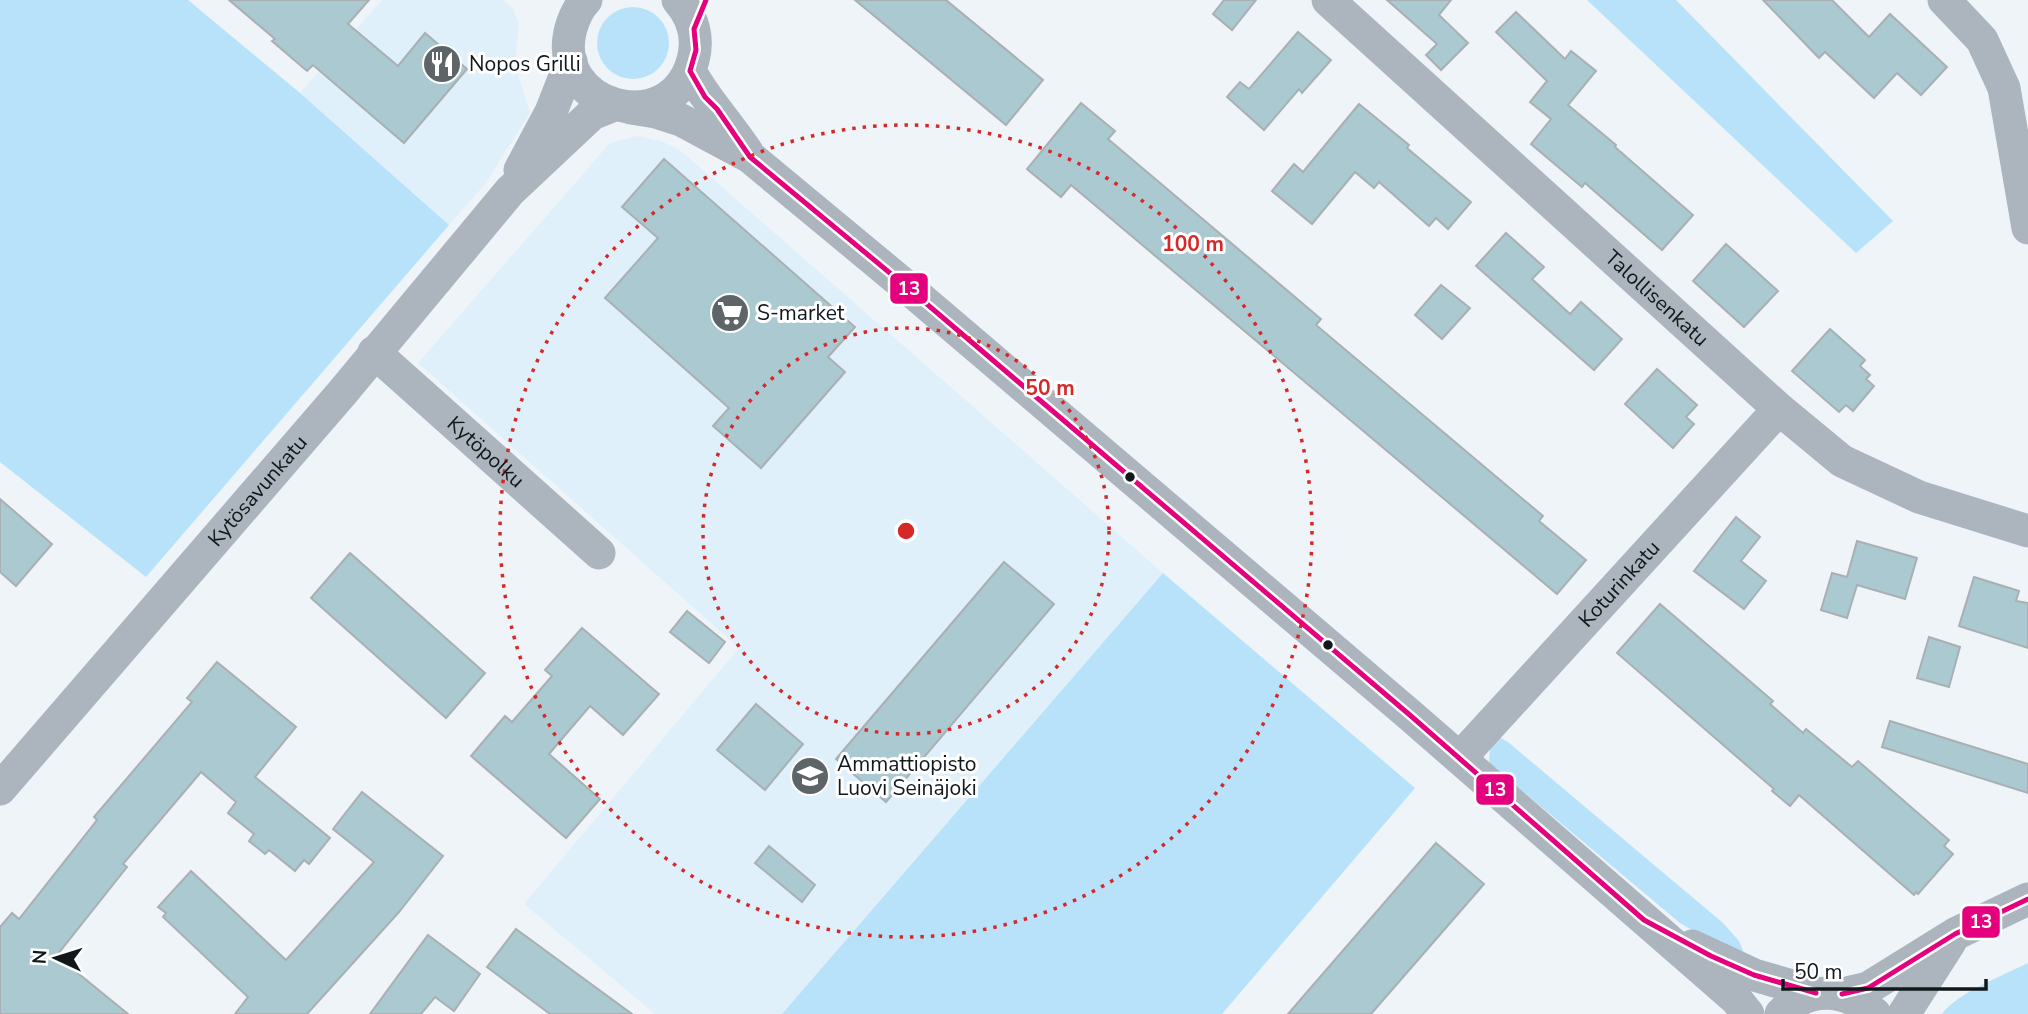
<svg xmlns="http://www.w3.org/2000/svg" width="2028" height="1014" font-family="'Nunito Sans',sans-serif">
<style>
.built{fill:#dff0fb}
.green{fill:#b8e2fa}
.building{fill:#aac9d0;stroke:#a9b0b3;stroke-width:2}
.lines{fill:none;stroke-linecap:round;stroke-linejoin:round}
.minor{stroke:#acb4bd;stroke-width:33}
.bus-1-casing{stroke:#fff;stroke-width:10}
.bus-1{stroke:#e5007d;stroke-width:5}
.ring{fill:none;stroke:#d62828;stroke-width:3.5;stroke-dasharray:3.5 7}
.bus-dot{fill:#11181c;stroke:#fff;stroke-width:2.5}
.labels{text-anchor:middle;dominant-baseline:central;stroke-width:6;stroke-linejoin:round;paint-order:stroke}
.poi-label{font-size:21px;fill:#11181c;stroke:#fff;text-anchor:start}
.street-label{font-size:21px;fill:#11181c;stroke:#fff}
.centre{fill:#d62828;stroke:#fff;stroke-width:3.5}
.ring-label{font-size:21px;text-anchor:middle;font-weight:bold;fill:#d62828;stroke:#fff;stroke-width:6;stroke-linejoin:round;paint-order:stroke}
.line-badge{stroke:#fff;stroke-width:2.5}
.badge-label{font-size:19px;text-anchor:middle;font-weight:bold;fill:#fff}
</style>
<rect width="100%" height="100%" fill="#eef4f8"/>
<!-- built -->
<g class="built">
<path d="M 382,0 L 503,0 L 513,9 L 519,24 L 516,54 L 519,78 L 530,113 L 485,184 L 449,225 L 300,93 Z"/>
<path d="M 637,136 L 661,141 L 681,151 L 1163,573 L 782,1014 L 655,1014 L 524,904 L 739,648 L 418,363 L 610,143 Z"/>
</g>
<!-- green -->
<g class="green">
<path d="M 0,0 L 188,0 L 300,93 L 449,225 L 146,577 L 0,462 Z"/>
<path d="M 1587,0 L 1676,0 L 1893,221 L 1856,253 Z"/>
<circle cx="633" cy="43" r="36"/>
<path d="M 1163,573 L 1415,788 L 1222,1014 L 782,1014 Z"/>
<path d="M 1497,736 L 1508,742 L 1723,923 L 1739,941 L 1746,958 L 1728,952 L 1680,923 L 1489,763 L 1490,748 Z"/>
<path d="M 2028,963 L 2028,1014 L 1942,1014 C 1957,993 2004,975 2028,963 Z"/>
</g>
<!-- building -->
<g class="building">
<path d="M 229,0 L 369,0 L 348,24 L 398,66 L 425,33 L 467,69 L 404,143 L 313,65 L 307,71 L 272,41 L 275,39 Z"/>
<path d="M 855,0 L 946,0 L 1043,80 L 1006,125 Z"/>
<path d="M 1224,0 L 1256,0 L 1232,30 L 1213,14 Z"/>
<path d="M 1387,0 L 1451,0 L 1439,15 L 1468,43 L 1441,70 L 1426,55 L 1437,44 Z"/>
<path d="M 1763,0 L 1832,0 L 1869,37 L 1890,14 L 1947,67 L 1921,95 L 1897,73 L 1874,98 L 1825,52 L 1819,58 Z"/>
<path d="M 1516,12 L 1565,59 L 1571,51 L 1596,71 L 1568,105 L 1616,145 L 1615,147 L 1693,215 L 1662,250 L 1585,183 L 1582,187 L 1531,144 L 1551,119 L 1530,102 L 1547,81 L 1496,32 Z"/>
<path d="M 1298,32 L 1331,60 L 1302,93 L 1299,89 L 1264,130 L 1227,97 L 1240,82 L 1249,89 Z"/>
<path d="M 1081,103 L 1115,131 L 1108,139 L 1321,319 L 1316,325 L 1543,516 L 1539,521 L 1586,560 L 1557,594 L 1071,185 L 1061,197 L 1027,169 Z"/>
<path d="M 1359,104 L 1409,145 L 1407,148 L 1471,202 L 1448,229 L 1436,218 L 1429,226 L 1379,182 L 1374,188 L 1355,172 L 1312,224 L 1272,191 L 1294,164 L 1303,172 Z"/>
<path d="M 664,159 L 855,327 L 828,357 L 845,372 L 761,468 L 713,426 L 729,408 L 605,298 L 658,238 L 622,207 Z"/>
<path d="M 1506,233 L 1544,267 L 1532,279 L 1570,314 L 1581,302 L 1622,339 L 1594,370 L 1476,266 Z"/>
<path d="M 1726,244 L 1778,291 L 1744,327 L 1693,281 Z"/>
<path d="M 1441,285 L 1470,308 L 1442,339 L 1415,315 Z"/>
<path d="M 1830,329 L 1865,360 L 1860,366 L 1870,375 L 1866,379 L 1874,386 L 1853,411 L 1846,405 L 1839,412 L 1792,371 Z"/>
<path d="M 1657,369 L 1697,405 L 1686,417 L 1694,424 L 1673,448 L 1625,404 Z"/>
<path d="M 0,499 L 52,544 L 16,586 L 0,572 Z"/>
<path d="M 1736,517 L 1760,537 L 1741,561 L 1766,581 L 1744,609 L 1694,571 Z"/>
<path d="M 1857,541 L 1917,558 L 1905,599 L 1857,585 L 1847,618 L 1821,610 L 1832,573 L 1847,577 Z"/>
<path d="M 350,553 L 485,673 L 446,718 L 311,598 Z"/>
<path d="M 1004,562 L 1054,604 L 886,802 L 836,759 Z"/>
<path d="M 1974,577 L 2019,591 L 2016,601 L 2028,603 L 2028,648 L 1959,626 Z"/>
<path d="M 1660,604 L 1773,701 L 1770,704 L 1803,733 L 1806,729 L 1852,767 L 1858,761 L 1949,840 L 1944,846 L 1953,854 L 1918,894 L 1916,892 L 1914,895 L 1799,795 L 1790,806 L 1772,791 L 1774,789 L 1617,653 Z"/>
<path d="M 687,611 L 725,642 L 709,663 L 670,632 Z"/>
<path d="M 582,628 L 659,694 L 623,735 L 590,706 L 549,754 L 600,799 L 566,838 L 471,756 L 505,716 L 512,722 L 552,676 L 545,670 Z"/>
<path d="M 1929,637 L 1960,647 L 1949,687 L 1917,678 Z"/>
<path d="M 217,662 L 296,727 L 255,777 L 330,838 L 309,864 L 304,860 L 295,871 L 269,850 L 265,854 L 249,841 L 254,834 L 228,813 L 236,802 L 201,772 L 123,864 L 127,867 L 58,954 L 79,974 L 128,1014 L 0,1014 L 0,927 L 12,913 L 19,919 L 97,820 L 94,817 L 192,702 L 187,698 Z"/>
<path d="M 756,704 L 803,744 L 765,790 L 717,750 Z"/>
<path d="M 1890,721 L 2028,764 L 2028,793 L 1882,747 Z"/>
<path d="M 362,792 L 443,856 L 399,912 L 307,1014 L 235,1014 L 248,997 L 163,917 L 166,913 L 158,907 L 191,871 L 286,960 L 374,862 L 333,829 Z"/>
<path d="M 1436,843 L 1484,884 L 1371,1014 L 1288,1014 Z"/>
<path d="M 769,846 L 815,885 L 802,902 L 755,863 Z"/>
<path d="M 516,929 L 632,1014 L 550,1014 L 487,967 Z"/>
<path d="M 428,935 L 480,974 L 454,1011 L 435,997 L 421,1014 L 370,1014 Z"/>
</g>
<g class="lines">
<!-- minor -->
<g class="minor">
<path d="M 586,0 C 578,8 574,18 571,28 C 549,107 671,142 693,60 C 699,38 693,17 678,0"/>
<path id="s1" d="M 1328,0 L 1779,409 L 1842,461 L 1919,497 L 2028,531"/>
<path d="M 1944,0 L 1982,40 L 2004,88 L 2028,228"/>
<path d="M 690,71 C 706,101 729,124 747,152"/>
<path d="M 631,108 L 656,112 L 681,120 L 750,157 L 908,288 L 1411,716 L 1736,999 L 1748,1014"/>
<path d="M 520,170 L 551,112 L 571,61"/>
<path id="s2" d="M 374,352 L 599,553"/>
<path id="s3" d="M 1460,758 L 1779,409"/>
<path id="s4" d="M 0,789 L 342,393 L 510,191 L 592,114 L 614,105"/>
<path d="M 1692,946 L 1754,975 L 1816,993"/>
<path d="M 1842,994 L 1868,988 L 1955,934 L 2028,899"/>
<path d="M 1781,1014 C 1809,985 1846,988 1875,1014"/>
<path d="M 1904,1014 L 1950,942"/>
</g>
<defs>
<g id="bus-1">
<path d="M 706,0 L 694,29 L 696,50 L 690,71 L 705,97 L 717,109 L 750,157 L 908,288 L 1411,716 L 1644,920 L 1711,956 L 1754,975 L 1816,993"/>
<path d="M 1842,994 L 1868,988 L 1955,934 L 2028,899"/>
</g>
</defs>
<!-- bus-1 casing -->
<use href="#bus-1" class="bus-1-casing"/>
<!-- bus-1 -->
<use href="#bus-1" class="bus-1"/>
</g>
<!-- distance rings -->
<g class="ring">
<circle cx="906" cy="531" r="203"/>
<circle cx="906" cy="531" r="406"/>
</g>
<!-- icons -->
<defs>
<symbol id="restaurant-disc" viewBox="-11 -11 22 22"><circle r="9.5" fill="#5e6569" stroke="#fff"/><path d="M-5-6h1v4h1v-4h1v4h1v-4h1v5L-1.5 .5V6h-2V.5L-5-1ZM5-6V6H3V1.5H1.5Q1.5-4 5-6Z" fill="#fff"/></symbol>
<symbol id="supermarket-disc" viewBox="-11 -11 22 22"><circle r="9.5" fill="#5e6569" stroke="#fff"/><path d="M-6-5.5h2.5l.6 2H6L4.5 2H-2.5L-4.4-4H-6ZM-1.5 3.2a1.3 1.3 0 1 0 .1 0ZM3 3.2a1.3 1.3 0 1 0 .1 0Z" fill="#fff"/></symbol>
<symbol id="school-disc" viewBox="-11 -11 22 22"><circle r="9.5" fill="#5e6569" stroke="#fff"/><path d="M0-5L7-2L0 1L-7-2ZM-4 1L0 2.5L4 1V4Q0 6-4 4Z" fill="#fff"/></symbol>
</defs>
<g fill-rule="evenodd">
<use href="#restaurant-disc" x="420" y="42" width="44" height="44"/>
<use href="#supermarket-disc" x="708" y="291" width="44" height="44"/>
<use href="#school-disc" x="788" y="754" width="44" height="44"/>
</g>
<!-- markers -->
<g class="bus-dot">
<circle cx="1130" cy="477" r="6"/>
<circle cx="1328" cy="645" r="6"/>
</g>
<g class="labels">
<!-- poi labels -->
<g class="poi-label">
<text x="469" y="64">Nopos Grilli</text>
<text x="757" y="313">S-market</text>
<text x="837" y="764">Ammattiopisto<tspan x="837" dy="24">Luovi Seinäjoki</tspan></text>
</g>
<!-- street labels -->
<g class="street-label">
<text stroke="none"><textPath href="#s1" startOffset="444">Talollisenkatu</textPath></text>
<text stroke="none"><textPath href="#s2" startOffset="150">Kytöpolku</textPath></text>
<text stroke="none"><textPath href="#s4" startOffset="394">Kytösavunkatu</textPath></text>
<text stroke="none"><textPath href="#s3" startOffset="236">Koturinkatu</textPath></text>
</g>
</g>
<circle cx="906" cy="531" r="10" class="centre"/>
<g class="ring-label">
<text x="1193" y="251">100 m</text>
<text x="1050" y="395">50 m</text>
</g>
<g class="line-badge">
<rect x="889" y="272" width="40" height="33" rx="7" fill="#e5007d"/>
<rect x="1475" y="773" width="40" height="33" rx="7" fill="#e5007d"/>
<rect x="1961" y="905" width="40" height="34" rx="7" fill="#e5007d"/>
</g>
<g class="badge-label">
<text x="909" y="295">13</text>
<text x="1495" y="796">13</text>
<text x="1981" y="928">13</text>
</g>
<!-- north arrow -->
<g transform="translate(56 958) rotate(274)" stroke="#ffffff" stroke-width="5" paint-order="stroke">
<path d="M0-5L12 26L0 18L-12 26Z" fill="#11181c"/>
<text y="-10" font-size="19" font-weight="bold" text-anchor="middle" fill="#11181c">N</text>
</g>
<!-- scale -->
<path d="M1783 979v10h203v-10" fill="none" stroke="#11181c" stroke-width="3.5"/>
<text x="1794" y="979" font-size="21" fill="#11181c" stroke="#ffffff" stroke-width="5" paint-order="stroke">50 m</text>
</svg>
